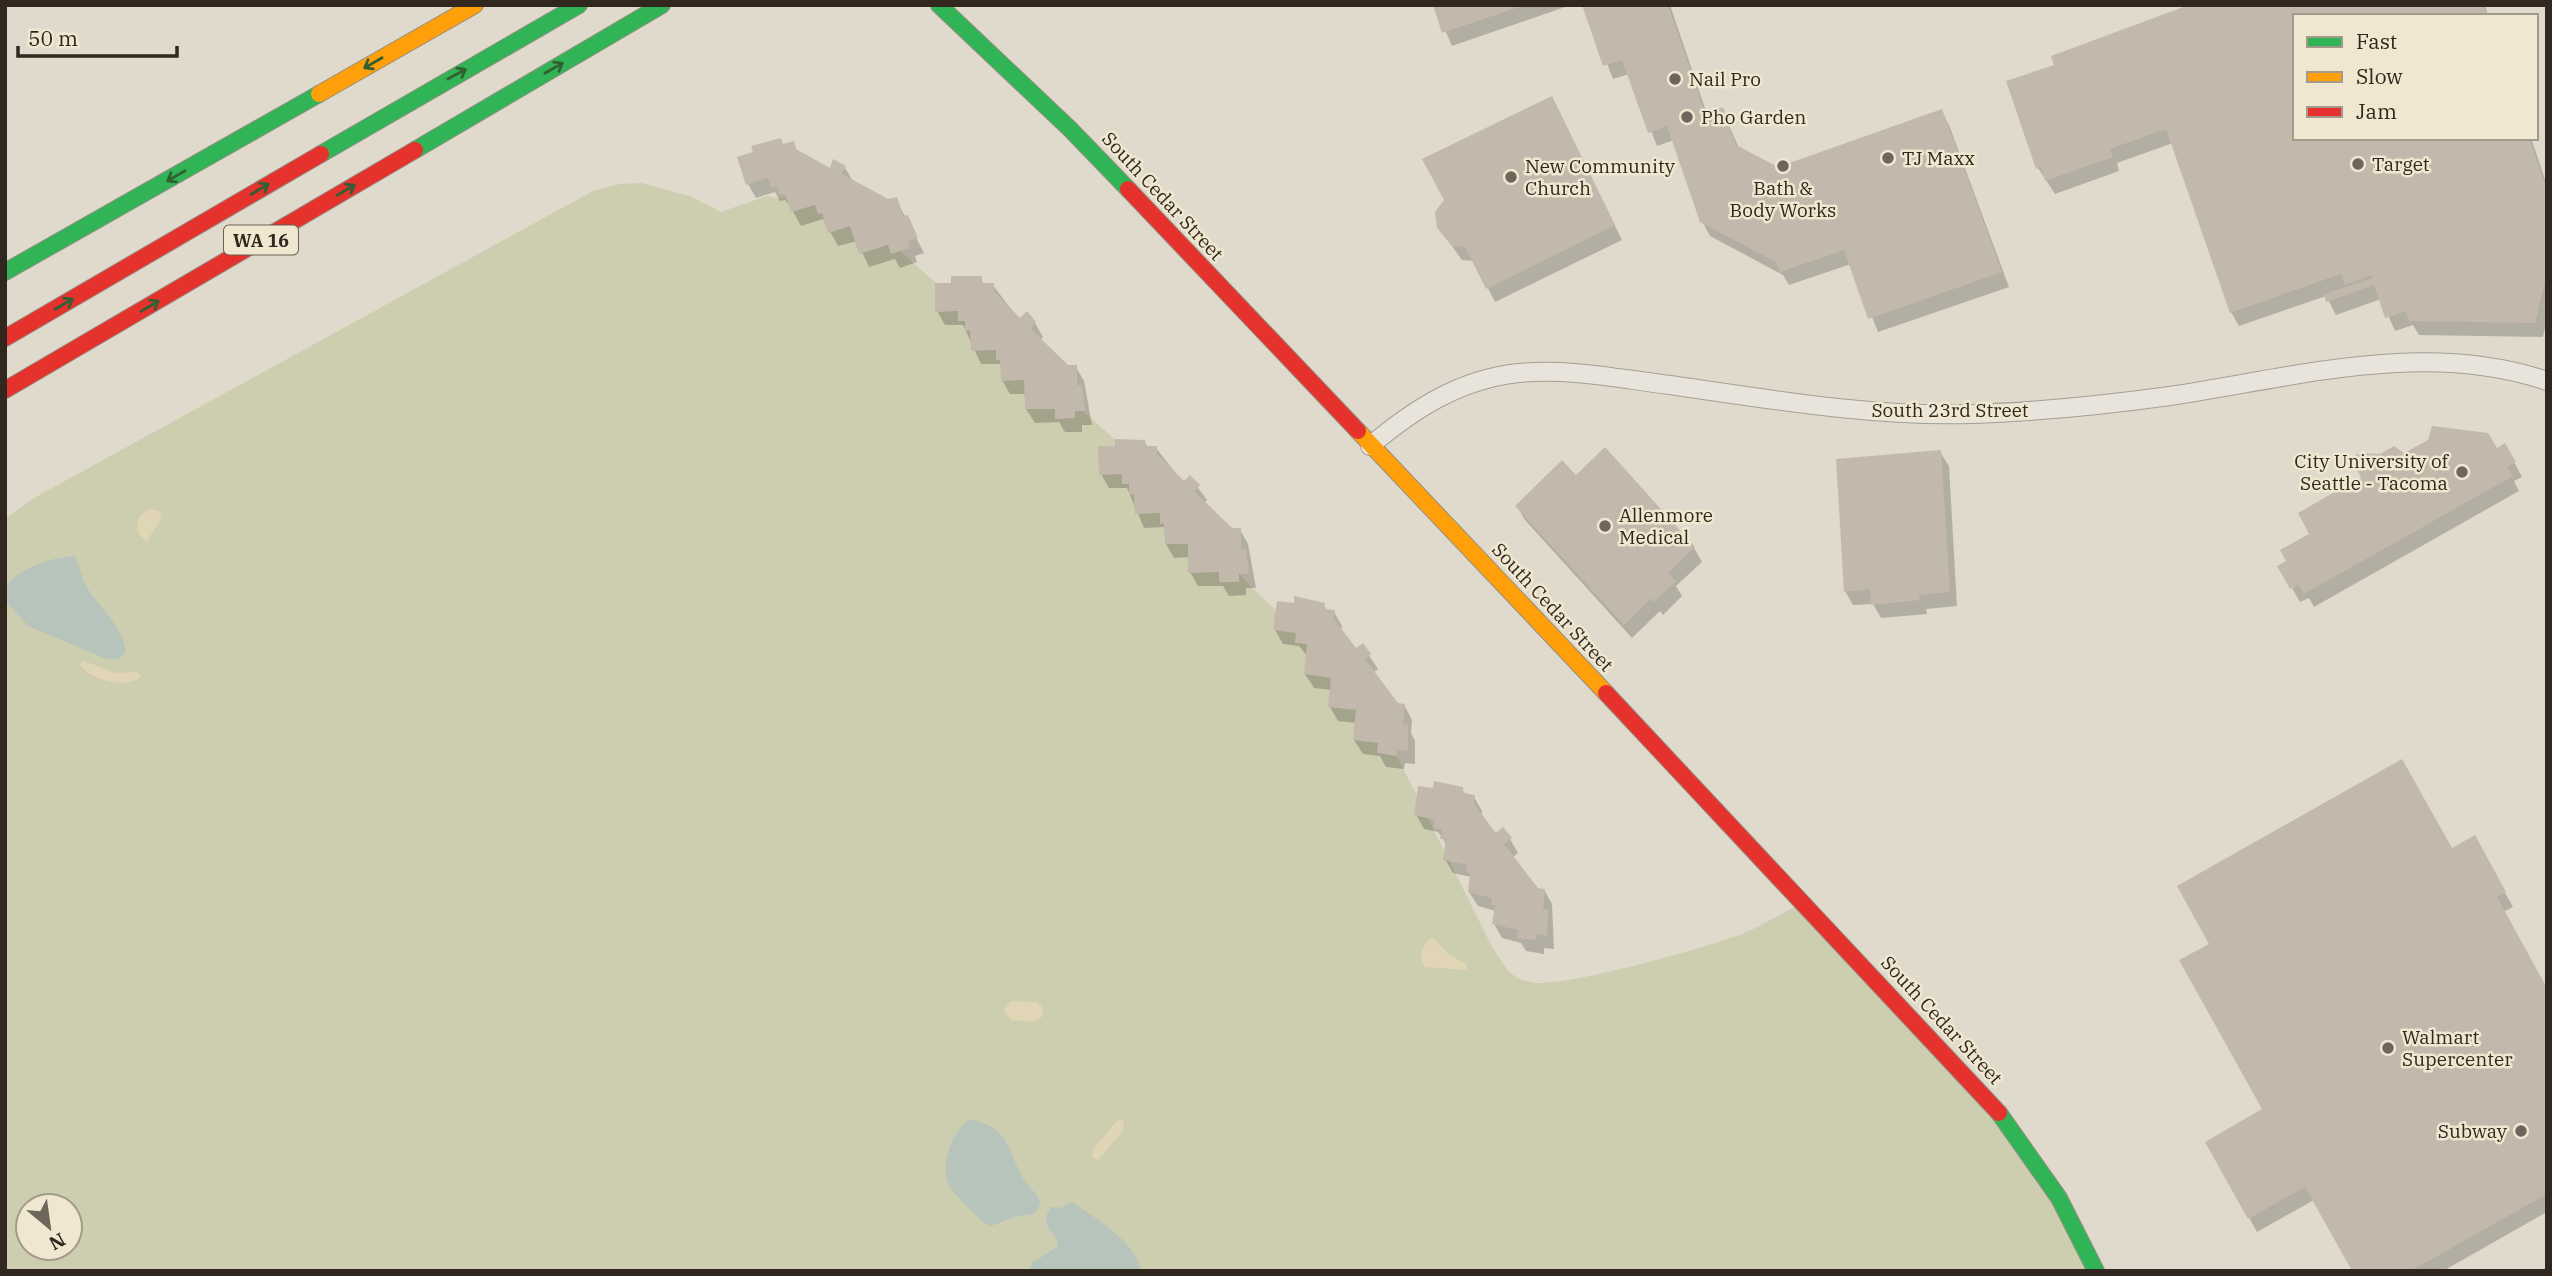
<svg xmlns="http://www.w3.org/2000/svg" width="2552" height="1276" font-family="'IBM Plex Serif',serif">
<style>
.green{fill:#cdcdaf;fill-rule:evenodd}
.sand{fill:#e0d5b5}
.water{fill:#b6c4bb}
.shadow{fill:#0003}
.building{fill:#c2b9ac}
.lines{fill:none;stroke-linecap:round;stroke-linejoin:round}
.street-casing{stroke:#a49f94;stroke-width:20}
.fast-casing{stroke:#948e84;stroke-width:18}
.slow-casing{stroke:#948e84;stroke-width:18}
.jam-casing{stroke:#948e84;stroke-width:18}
.street{stroke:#e8e4dc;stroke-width:18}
.fast{stroke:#30b455;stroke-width:16}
.slow{stroke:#ff9f0a;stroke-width:16}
.jam{stroke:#e5322d;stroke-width:16}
.oneway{stroke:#315f34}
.poi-dot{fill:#6e665b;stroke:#f0e7d1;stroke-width:2.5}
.labels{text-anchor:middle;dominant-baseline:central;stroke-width:5;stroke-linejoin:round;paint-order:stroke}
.shield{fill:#f0e7d1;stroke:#6a6154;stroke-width:2}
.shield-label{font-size:18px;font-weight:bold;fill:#31271e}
.poi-label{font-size:19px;fill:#31271e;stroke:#f0e7d1;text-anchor:start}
.street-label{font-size:19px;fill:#31271e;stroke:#f0e7d1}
</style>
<rect width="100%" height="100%" fill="#dfdacb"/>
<!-- green -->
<path class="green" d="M 641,183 L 689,196 L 721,212 L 767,196 L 853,210 L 1135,457 L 1253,589 L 1367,696 L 1492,947 C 1504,963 1507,977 1529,982 C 1559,990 1707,947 1742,934 C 1763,925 1783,913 1804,902 L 2003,1117 L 2096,1271 L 5,1271 L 5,519 L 34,498 L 593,191 L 620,184 ZM 28,1206 L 70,1206 L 70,1248 L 28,1248 Z"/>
<!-- sand -->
<g class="sand">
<path d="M 150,509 L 158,511 L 162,517 L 147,541 C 132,533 135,516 150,509 Z"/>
<path d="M 84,661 L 116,673 L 138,672 L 141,676 C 130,690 87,680 80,664 Z"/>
<path d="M 1431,938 L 1435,939 L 1448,954 L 1466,964 L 1467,970 L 1424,967 C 1419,957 1421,944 1431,938 Z"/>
<path d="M 1011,1001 L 1037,1002 L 1042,1007 L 1043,1016 L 1034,1022 L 1011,1020 L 1003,1010 Z"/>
<path d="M 1123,1119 L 1124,1130 L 1098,1160 L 1092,1158 L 1093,1149 L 1117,1121 Z"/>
</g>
<!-- water -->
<g class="water">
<path d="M 74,556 C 80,563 81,576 86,586 C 96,604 128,632 125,653 L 117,659 L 104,658 L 28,626 L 5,600 L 6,586 C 21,567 51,558 74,556 Z"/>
<path d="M 971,1119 C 1008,1129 1006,1144 1021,1175 C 1027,1185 1036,1192 1041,1203 L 1034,1214 L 1017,1216 L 991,1226 L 984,1223 C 973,1212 959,1200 950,1187 C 938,1169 953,1128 971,1119 Z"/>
<path d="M 1072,1202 C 1096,1219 1135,1240 1141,1271 L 1029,1271 L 1032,1263 L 1057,1247 L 1058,1240 C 1048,1227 1041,1222 1051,1207 L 1061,1208 Z"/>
</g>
<!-- shadow -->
<g class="shadow">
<path d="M 1434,5 L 1571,5 L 1452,46 Z"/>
<path d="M 1584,5 L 1670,5 L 1707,114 L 1722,109 L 1739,148 L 1777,169 L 1941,111 L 1949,125 L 2009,287 L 1878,332 L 1851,264 L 1789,285 L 1783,275 L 1710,236 L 1702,221 L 1674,140 L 1657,146 L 1629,74 L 1613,79 Z"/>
<path d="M 2195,5 L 2485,5 L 2488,16 L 2295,16 L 2295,138 L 2531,138 L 2547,185 L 2547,319 L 2543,337 L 2419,335 L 2413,325 L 2395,331 L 2381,299 L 2336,315 L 2326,296 L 2239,326 L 2231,312 L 2173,143 L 2117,163 L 2119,171 L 2055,194 L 2038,168 L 2056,66 Z"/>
<path d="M 1559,112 L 1622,240 L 1495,302 L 1474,261 L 1462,260 L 1439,228 Z"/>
<path d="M 793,143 L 798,152 L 830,170 L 845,168 L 853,181 L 888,201 L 896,199 L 924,253 L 915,256 L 917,262 L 900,268 L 895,259 L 869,267 L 857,241 L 838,246 L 823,219 L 801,226 L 791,208 L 785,200 L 780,201 L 775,192 L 756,198 L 748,184 L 783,146 Z"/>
<path d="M 980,278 L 984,284 L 992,284 L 1020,321 L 1035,323 L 1043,337 L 1040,340 L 1068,367 L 1076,367 L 1084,381 L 1092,425 L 1082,425 L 1082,432 L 1065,432 L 1059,422 L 1035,423 L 1026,409 L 1026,394 L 1010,394 L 1002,380 L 1001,364 L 981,364 L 963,325 L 945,325 L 937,311 L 953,284 Z"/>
<path d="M 1144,441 L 1148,448 L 1156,448 L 1184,484 L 1190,477 L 1207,500 L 1204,503 L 1231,530 L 1240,530 L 1248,544 L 1256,588 L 1246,588 L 1246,595 L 1229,596 L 1223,586 L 1198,586 L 1190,572 L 1190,557 L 1174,558 L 1166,544 L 1164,527 L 1144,528 L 1127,488 L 1109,488 L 1101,474 L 1117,447 Z"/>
<path d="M 2505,445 L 2522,477 L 2514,481 L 2519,491 L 2314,607 L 2309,598 L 2300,602 L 2280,567 L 2289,562 L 2311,535 L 2404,455 L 2496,450 Z"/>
<path d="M 1940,452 L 1949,466 L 1957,606 L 1926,609 L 1927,614 L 1881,618 L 1873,604 L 1853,605 L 1845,591 Z"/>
<path d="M 1576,477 L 1694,548 L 1702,562 L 1676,586 L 1682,596 L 1663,615 L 1660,611 L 1632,638 L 1525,520 L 1517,506 Z"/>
<path d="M 1323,604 L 1327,611 L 1334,612 L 1342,626 L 1341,632 L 1356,651 L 1362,645 L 1378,669 L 1373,673 L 1397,704 L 1404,705 L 1412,720 L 1411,733 L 1415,741 L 1415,764 L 1405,763 L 1404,769 L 1386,767 L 1380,756 L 1363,754 L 1354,740 L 1357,723 L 1338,721 L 1330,707 L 1331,690 L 1314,688 L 1305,674 L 1308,657 L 1299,646 L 1283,644 L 1275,630 Z"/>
<path d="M 1462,789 L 1466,795 L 1474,797 L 1482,811 L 1481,817 L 1496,835 L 1510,839 L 1518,853 L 1512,858 L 1537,889 L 1544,890 L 1552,904 L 1554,949 L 1544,948 L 1544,954 L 1526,951 L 1521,943 L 1502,938 L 1494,924 L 1496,911 L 1478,906 L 1469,892 L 1471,877 L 1453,873 L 1445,859 L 1445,842 L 1438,832 L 1424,829 L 1416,814 Z"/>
<path d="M 2474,837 L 2513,907 L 2503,912 L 2547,990 L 2547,1212 L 2443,1271 L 2354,1271 L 2314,1200 L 2257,1232 L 2207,1142 L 2264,1110 L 2451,850 Z"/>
</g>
<!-- building -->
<g class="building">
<path d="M 1433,5 L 1522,5 L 1522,6 L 1442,33 Z"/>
<path d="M 1582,5 L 1668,5 L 1705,113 L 1723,107 L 1736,145 L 1778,167 L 1942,109 L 2002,272 L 1868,319 L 1844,250 L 1780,272 L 1776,262 L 1700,222 L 1667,126 L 1648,133 L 1622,60 L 1603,66 Z"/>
<path d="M 2189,5 L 2483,5 L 2487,16 L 2295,16 L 2295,138 L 2529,138 L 2547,190 L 2547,274 L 2535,323 L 2409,321 L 2406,311 L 2385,318 L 2374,285 L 2326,302 L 2324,294 L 2373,278 L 2372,275 L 2345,285 L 2341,274 L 2230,313 L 2166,129 L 2110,149 L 2113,157 L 2045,181 L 2041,167 L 2036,169 L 2006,81 L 2054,65 L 2051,56 Z"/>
<path d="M 1552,96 L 1615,225 L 1486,289 L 1465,247 L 1452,246 L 1437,228 L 1435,212 L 1444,200 L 1422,159 Z"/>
<path d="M 781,138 L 783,144 L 794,141 L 796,149 L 830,168 L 833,159 L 846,166 L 842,174 L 888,199 L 897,197 L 903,216 L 908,215 L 918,238 L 908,241 L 910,248 L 891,254 L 888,245 L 859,254 L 850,226 L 828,233 L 822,213 L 818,214 L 815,205 L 791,212 L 785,194 L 780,195 L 777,186 L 771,188 L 768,178 L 746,185 L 737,157 L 753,152 L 751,146 Z"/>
<path d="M 951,276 L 982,276 L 982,283 L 994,283 L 994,291 L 1020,318 L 1027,311 L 1036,322 L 1030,328 L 1068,365 L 1077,365 L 1077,385 L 1082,385 L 1085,411 L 1075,411 L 1075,418 L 1055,419 L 1055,409 L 1025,409 L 1024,380 L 1001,381 L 1000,360 L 996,360 L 996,350 L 971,351 L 970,331 L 965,331 L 965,321 L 958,321 L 958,311 L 935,312 L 935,283 L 951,283 Z"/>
<path d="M 2432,426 L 2488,433 L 2497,448 L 2505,443 L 2516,462 L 2507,467 L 2513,476 L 2304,594 L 2299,585 L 2290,589 L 2277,566 L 2286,561 L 2280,550 L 2309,534 L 2298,513 L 2361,477 L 2350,457 L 2362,453 L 2380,454 L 2394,446 L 2404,453 L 2428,440 Z"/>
<path d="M 1115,439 L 1145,440 L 1145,446 L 1157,446 L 1157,454 L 1184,481 L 1190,475 L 1200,485 L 1194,491 L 1232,528 L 1241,528 L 1241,549 L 1246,549 L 1249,574 L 1239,574 L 1239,582 L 1219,582 L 1219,572 L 1188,573 L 1188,544 L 1165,544 L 1164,523 L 1160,524 L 1160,513 L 1135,514 L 1134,494 L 1129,495 L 1129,484 L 1122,484 L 1122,474 L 1099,475 L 1098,446 L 1115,446 Z"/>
<path d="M 1605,447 L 1695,547 L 1668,573 L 1676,581 L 1654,602 L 1651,598 L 1624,625 L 1515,506 L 1562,460 L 1576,475 Z"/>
<path d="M 1941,450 L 1950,592 L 1919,595 L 1920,600 L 1871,605 L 1870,589 L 1844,592 L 1836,459 Z"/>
<path d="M 1294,596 L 1325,603 L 1324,609 L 1335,610 L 1334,619 L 1356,648 L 1363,643 L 1371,654 L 1365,659 L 1398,703 L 1405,704 L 1403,724 L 1408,725 L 1408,751 L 1397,749 L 1397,756 L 1377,753 L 1378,743 L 1353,740 L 1356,710 L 1328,707 L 1331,678 L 1304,674 L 1307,644 L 1295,643 L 1296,633 L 1273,630 L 1277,601 L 1294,603 Z"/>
<path d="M 2402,759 L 2452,848 L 2475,835 L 2506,892 L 2497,897 L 2547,988 L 2547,1194 L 2411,1271 L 2352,1271 L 2305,1187 L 2248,1219 L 2205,1142 L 2262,1109 L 2179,960 L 2209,944 L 2177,886 Z"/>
<path d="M 1434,781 L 1463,787 L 1463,793 L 1475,795 L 1474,804 L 1496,833 L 1503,827 L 1512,838 L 1504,844 L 1538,888 L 1545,889 L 1543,909 L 1548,909 L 1547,936 L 1537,934 L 1536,940 L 1517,938 L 1518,930 L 1492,924 L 1495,905 L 1491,905 L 1492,898 L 1468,892 L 1470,873 L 1466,872 L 1467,865 L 1443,860 L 1446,839 L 1440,839 L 1442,830 L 1433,828 L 1435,820 L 1414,815 L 1418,786 L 1433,788 Z"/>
</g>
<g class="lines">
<defs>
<path id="street" d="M 1370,446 C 1414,409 1460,379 1519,373 C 1569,368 1620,379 1670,385 C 1769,399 1870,417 1971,414 C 2037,412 2104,405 2170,396 C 2293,378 2424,339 2547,381"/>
<g id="fast">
<path d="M 939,5 L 1070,129 L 1128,189"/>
<path d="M 415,150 L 662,5"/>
<path d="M 321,154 L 579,5"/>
<path d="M 5,272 L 319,94"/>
<path d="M 1999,1113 L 2059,1198 L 2096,1271"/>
</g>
<g id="slow">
<path d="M 319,94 L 475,5"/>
<path d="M 1358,431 L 1606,693"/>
</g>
<g id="jam">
<path d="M 1128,189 L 1358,431"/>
<path d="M 5,338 L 321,154"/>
<path d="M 5,390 L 415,150"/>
<path d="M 1606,693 L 1999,1113"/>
</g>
</defs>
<!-- street casing -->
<use href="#street" class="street-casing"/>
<!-- fast casing -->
<use href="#fast" class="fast-casing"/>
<!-- slow casing -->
<use href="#slow" class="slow-casing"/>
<!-- jam casing -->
<use href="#jam" class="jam-casing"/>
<!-- street -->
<use href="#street" class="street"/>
<!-- fast -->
<use href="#fast" class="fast"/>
<!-- slow -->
<use href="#slow" class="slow"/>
<!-- jam -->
<use href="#jam" class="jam"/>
</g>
<!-- one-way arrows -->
<defs><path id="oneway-shaft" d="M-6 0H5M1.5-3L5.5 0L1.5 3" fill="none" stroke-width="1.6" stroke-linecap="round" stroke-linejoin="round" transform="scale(1.75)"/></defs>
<g class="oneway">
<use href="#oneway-shaft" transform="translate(373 63) rotate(150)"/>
<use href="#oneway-shaft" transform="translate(554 68) rotate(-30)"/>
<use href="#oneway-shaft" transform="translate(457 74) rotate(-29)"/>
<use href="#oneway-shaft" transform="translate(176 176) rotate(150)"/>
<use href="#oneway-shaft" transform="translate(260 189) rotate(-31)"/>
<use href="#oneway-shaft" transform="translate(346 190) rotate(-31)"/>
<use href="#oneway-shaft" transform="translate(64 304) rotate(-30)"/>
<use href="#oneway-shaft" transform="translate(150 306) rotate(-31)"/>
</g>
<!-- markers -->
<g class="poi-dot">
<circle cx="1675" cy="79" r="7"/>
<circle cx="1687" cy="117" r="7"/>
<circle cx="1888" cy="158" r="7"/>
<circle cx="2358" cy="164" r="7"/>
<circle cx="1783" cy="166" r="7"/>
<circle cx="1511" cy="177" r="7"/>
<circle cx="2462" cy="472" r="7"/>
<circle cx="1605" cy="526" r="7"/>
<circle cx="2388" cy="1048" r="7"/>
<circle cx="2521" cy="1131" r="7"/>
</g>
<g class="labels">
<!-- shield labels -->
<rect class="shield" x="224" y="225.5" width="74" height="29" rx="5"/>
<g class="shield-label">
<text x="261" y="240">WA 16</text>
</g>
<!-- poi labels -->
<g class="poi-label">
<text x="1689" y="79">Nail Pro</text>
<text x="1701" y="117">Pho Garden</text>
<text x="1902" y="158">TJ Maxx</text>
<text x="2372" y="164">Target</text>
<text x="1525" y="166">New Community<tspan x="1525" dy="22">Church</tspan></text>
<text x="1783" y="188" text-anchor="middle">Bath &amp;<tspan x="1783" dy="22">Body Works</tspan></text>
<text x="2448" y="461" text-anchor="end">City University of<tspan x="2448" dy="22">Seattle - Tacoma</tspan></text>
<text x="1619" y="515">Allenmore<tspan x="1619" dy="22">Medical</tspan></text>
<text x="2402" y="1037">Walmart<tspan x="2402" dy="22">Supercenter</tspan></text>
<text x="2507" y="1131" text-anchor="end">Subway</text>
</g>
<!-- street labels -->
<g class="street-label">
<text transform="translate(1163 196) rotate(47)">South Cedar Street</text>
<text x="1950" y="410">South 23rd Street</text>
<text transform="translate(1553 607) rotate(47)">South Cedar Street</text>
<text transform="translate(1942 1020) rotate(47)">South Cedar Street</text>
</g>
</g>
<!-- border -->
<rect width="2552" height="1276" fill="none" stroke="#31271e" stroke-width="14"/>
<!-- legend -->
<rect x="2293" y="14" width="245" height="126" fill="#f0e7d1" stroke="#a49a89" stroke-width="2"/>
<rect x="2307" y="37" width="35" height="10" fill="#30b455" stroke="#a49a89" stroke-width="2"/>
<text x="2356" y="49" font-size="21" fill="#31271e">Fast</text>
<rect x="2307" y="72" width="35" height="10" fill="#ff9f0a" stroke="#a49a89" stroke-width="2"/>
<text x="2356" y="84" font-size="21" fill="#31271e">Slow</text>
<rect x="2307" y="107" width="35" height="10" fill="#e5322d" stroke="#a49a89" stroke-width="2"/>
<text x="2356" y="119" font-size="21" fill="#31271e">Jam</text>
<!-- north arrow -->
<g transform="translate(49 1227) rotate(151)"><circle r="33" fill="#f0e7d1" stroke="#a49a89" stroke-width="2"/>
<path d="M0-5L12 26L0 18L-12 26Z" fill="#6e665b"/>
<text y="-10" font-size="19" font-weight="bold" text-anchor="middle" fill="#31271e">N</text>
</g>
<!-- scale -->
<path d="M18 46v10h159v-10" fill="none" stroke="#31271e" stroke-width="3.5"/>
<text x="28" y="46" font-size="21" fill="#31271e" stroke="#f0e7d1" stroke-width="5" paint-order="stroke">50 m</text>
</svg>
